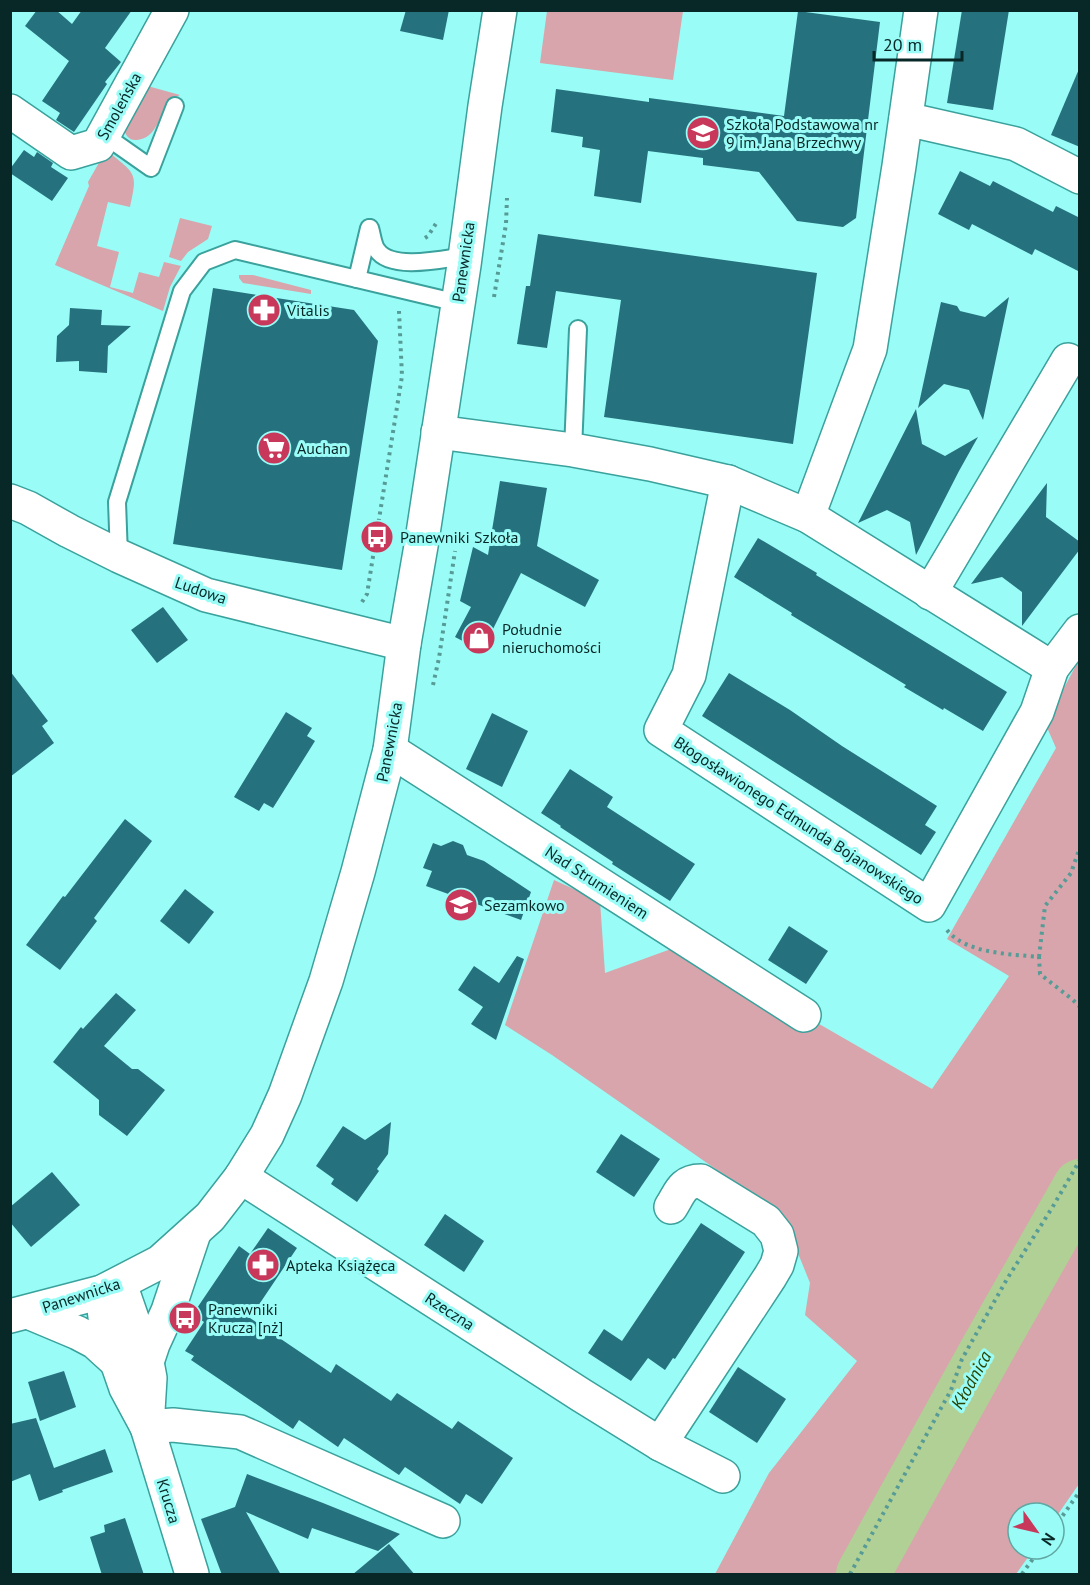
<svg xmlns="http://www.w3.org/2000/svg" width="1090" height="1585" font-family="'PT Sans',sans-serif">
<style>
.green{fill:#d7a5ab}
.lines{fill:none;stroke-linecap:round;stroke-linejoin:round}
.stream{stroke:#b1d095;stroke-width:9}
.river{stroke:#b1d095;stroke-width:54}
.building{fill:#25727e}
.lane-casing{stroke:#3aa19c;stroke-width:20}
.street-casing{stroke:#3aa19c;stroke-width:36}
.secondary-casing{stroke:#3aa19c;stroke-width:36}
.path{stroke:#579b97;stroke-width:4;stroke-dasharray:3 4.5;stroke-linecap:butt}
.lane{stroke:#fff;stroke-width:16}
.street{stroke:#fff;stroke-width:33}
.secondary{stroke:#fff;stroke-width:33}
.labels{text-anchor:middle;dominant-baseline:central;stroke-width:6;stroke-linejoin:round;paint-order:stroke}
.street-label{font-size:16px;fill:#072827;stroke:#9afcf6}
.poi-label{font-size:16px;fill:#072827;stroke:#9afcf6;text-anchor:start}
.water-label{font-size:18px;font-style:italic;fill:#294302;stroke:#9afcf6}
</style>
<rect width="100%" height="100%" fill="#9afcf6"/>
<!-- green -->
<g class="green">
<path d="M 547,11 L 683,11 L 673,80 L 540,63 Z"/>
<path d="M 144,85 L 180,95 C 176,97 174,98 171,100 C 159,113 158,138 137,140 C 129,141 126,135 123,129 Z"/>
<path d="M 108,153 L 111,154 C 137,175 137,174 130,207 L 108,202 L 97,246 L 119,252 L 110,287 L 133,293 L 139,272 L 159,277 L 164,262 L 181,266 L 170,287 L 163,311 L 55,265 L 89,186 L 88,182 L 104,154 Z"/>
<path d="M 180,218 L 212,226 L 208,239 L 188,252 L 181,261 L 169,257 Z"/>
<path d="M 239,275 L 253,275 L 311,290 L 311,294 L 243,283 L 239,278 Z"/>
<path d="M 1079,660 L 1079,1168 L 847,1574 L 715,1574 L 769,1473 L 857,1361 L 805,1315 L 810,1283 L 783,1216 L 552,1055 L 505,1025 L 554,880 L 600,901 L 605,973 L 682,945 L 932,1089 L 1009,976 L 947,939 L 1056,748 L 1045,723 Z"/>
<path d="M 1079,1206 L 1079,1484 L 1054,1520 L 1054,1513 L 1018,1513 L 1018,1549 L 1034,1549 L 1016,1574 L 872,1574 Z"/>
</g>
<g class="lines">
<!-- stream -->
<path class="stream" d="M 878,1549 L 891,1564"/>
<!-- river -->
<path class="river" d="M 863,1574 L 987,1350 L 1080,1186"/>
</g>
<!-- building -->
<g class="building">
<path d="M 37,10 L 56,10 L 72,24 L 82,10 L 132,10 L 105,48 L 121,62 L 105,82 L 107,84 L 74,132 L 56,120 L 60,113 L 42,101 L 69,61 L 25,26 Z"/>
<path d="M 406,10 L 449,10 L 443,40 L 400,31 Z"/>
<path d="M 962,10 L 1009,10 L 993,110 L 947,103 Z"/>
<path d="M 798,11 L 880,22 L 856,218 L 843,227 L 797,221 L 759,172 L 703,165 L 703,158 L 648,151 L 641,203 L 594,196 L 600,150 L 582,147 L 583,137 L 551,132 L 556,89 L 649,102 L 649,98 L 784,116 Z"/>
<path d="M 1079,69 L 1080,69 L 1080,147 L 1051,135 Z"/>
<path d="M 24,150 L 34,157 L 37,152 L 53,163 L 51,167 L 68,178 L 52,201 L 10,173 L 10,169 Z"/>
<path d="M 960,171 L 990,186 L 993,181 L 1053,212 L 1056,206 L 1080,218 L 1080,272 L 1035,249 L 1032,255 L 972,224 L 969,230 L 938,214 Z"/>
<path d="M 538,234 L 817,273 L 793,444 L 604,417 L 621,300 L 556,291 L 547,348 L 517,344 L 526,286 L 530,286 Z"/>
<path d="M 213,288 L 354,310 L 378,341 L 342,570 L 173,544 Z"/>
<path d="M 1009,297 L 983,420 L 969,390 L 944,384 L 918,408 L 941,302 L 957,306 L 960,311 L 985,317 Z"/>
<path d="M 70,308 L 102,310 L 101,325 L 131,326 L 108,346 L 107,373 L 79,371 L 79,361 L 56,362 L 57,336 L 69,325 Z"/>
<path d="M 916,409 L 922,444 L 945,456 L 978,437 L 959,471 L 916,555 L 910,522 L 887,510 L 858,523 Z"/>
<path d="M 500,481 L 547,488 L 537,546 L 599,580 L 585,607 L 521,573 L 482,651 L 455,637 L 471,607 L 460,601 L 473,547 L 488,555 Z"/>
<path d="M 1047,483 L 1046,517 L 1080,542 L 1080,549 L 1022,626 L 1022,592 L 1002,577 L 971,584 Z"/>
<path d="M 758,538 L 817,573 L 816,575 L 1007,692 L 983,731 L 944,708 L 943,710 L 904,687 L 906,685 L 791,615 L 792,613 L 734,577 Z"/>
<path d="M 163,607 L 188,640 L 157,663 L 131,630 Z"/>
<path d="M 10,671 L 48,721 L 42,726 L 54,743 L 10,777 Z"/>
<path d="M 729,673 L 790,710 L 842,746 L 937,806 L 925,825 L 936,832 L 921,855 L 702,716 Z"/>
<path d="M 286,712 L 312,728 L 307,736 L 315,741 L 273,808 L 264,803 L 259,811 L 234,797 Z"/>
<path d="M 492,713 L 528,731 L 502,787 L 466,769 Z"/>
<path d="M 570,769 L 613,797 L 607,807 L 695,864 L 670,901 L 612,864 L 613,862 L 560,827 L 561,826 L 541,813 Z"/>
<path d="M 125,819 L 152,841 L 94,918 L 97,921 L 60,970 L 26,945 L 63,896 L 65,897 Z"/>
<path d="M 453,841 L 463,845 L 467,855 L 484,861 L 531,892 L 521,920 L 426,886 L 432,871 L 423,868 L 433,843 L 441,846 Z"/>
<path d="M 185,889 L 214,912 L 189,944 L 160,921 Z"/>
<path d="M 789,926 L 828,951 L 806,984 L 768,960 Z"/>
<path d="M 517,956 L 524,959 L 496,1040 L 471,1024 L 483,1007 L 458,990 L 474,966 L 499,983 Z"/>
<path d="M 116,993 L 136,1010 L 104,1046 L 132,1069 L 138,1069 L 165,1090 L 127,1136 L 99,1115 L 99,1100 L 53,1062 L 81,1027 L 83,1029 Z"/>
<path d="M 391,1122 L 388,1154 L 377,1169 L 379,1171 L 357,1202 L 331,1184 L 334,1179 L 316,1166 L 343,1126 L 365,1140 Z"/>
<path d="M 621,1134 L 660,1159 L 634,1197 L 596,1172 Z"/>
<path d="M 52,1172 L 80,1205 L 31,1247 L 10,1222 L 10,1207 Z"/>
<path d="M 445,1214 L 484,1241 L 464,1272 L 424,1245 Z"/>
<path d="M 701,1223 L 745,1252 L 675,1359 L 673,1358 L 665,1370 L 648,1358 L 631,1381 L 588,1353 L 604,1329 L 622,1341 Z"/>
<path d="M 268,1228 L 297,1248 L 250,1318 L 331,1373 L 336,1364 L 391,1401 L 397,1393 L 452,1429 L 458,1421 L 513,1458 L 482,1504 L 466,1494 L 460,1504 L 405,1467 L 399,1475 L 344,1438 L 338,1447 L 299,1420 L 293,1429 L 191,1360 L 194,1356 L 185,1351 L 204,1322 L 193,1314 L 239,1246 L 250,1254 Z"/>
<path d="M 738,1367 L 786,1399 L 757,1443 L 709,1412 Z"/>
<path d="M 64,1371 L 76,1407 L 40,1421 L 28,1382 Z"/>
<path d="M 36,1418 L 54,1468 L 105,1449 L 113,1472 L 62,1490 L 63,1492 L 39,1501 L 30,1474 L 10,1482 L 10,1424 Z"/>
<path d="M 247,1474 L 323,1503 L 400,1534 L 378,1551 L 312,1528 L 308,1539 L 246,1512 L 281,1575 L 222,1575 L 201,1519 L 235,1507 Z"/>
<path d="M 125,1518 L 144,1575 L 102,1575 L 90,1537 L 105,1532 L 104,1525 Z"/>
<path d="M 389,1544 L 415,1575 L 352,1575 Z"/>
</g>
<g class="lines">
<defs>
<g id="lane">
<path d="M 104,135 L 151,168 L 175,106"/>
<path d="M 370,228 C 372,234 373,245 377,250 C 391,271 443,259 465,256"/>
<path d="M 357,279 L 369,228"/>
<path d="M 573,450 L 578,329"/>
<path d="M 119,556 L 117,502 L 182,291 L 204,262 L 235,250 L 458,303"/>
</g>
<g id="street">
<path d="M 10,111 L 71,153 L 98,145 L 172,10"/>
<path d="M 906,119 L 1016,144 L 1080,177"/>
<path d="M 438,432 L 573,450 L 650,464 L 728,482 L 808,516 L 1052,668"/>
<path d="M 728,482 L 689,675 L 661,730 L 929,905 L 1037,712 L 1052,668 L 1080,631"/>
<path d="M 10,501 L 28,508 L 69,531 L 119,556 L 206,595 L 404,644"/>
<path d="M 808,516 L 870,349 L 899,166 L 921,10"/>
<path d="M 930,593 L 1068,360"/>
<path d="M 390,750 L 804,1015"/>
<path d="M 241,1177 L 581,1395 L 660,1444 L 723,1476"/>
<path d="M 147,1427 L 173,1425 L 240,1432 L 443,1521"/>
<path d="M 660,1444 L 770,1277 L 777,1265 L 781,1251 L 777,1235 L 766,1221 L 701,1181 C 682,1181 680,1193 671,1207"/>
</g>
<g id="secondary">
<path d="M 120,1284 L 147,1362 L 150,1378 L 147,1427"/>
<path d="M 102,1292 L 105,1317 L 117,1362 L 126,1388 L 147,1427 L 192,1574"/>
<path d="M 28,1312 L 78,1333 L 95,1342 L 117,1362"/>
<path d="M 10,1316 L 102,1292 L 160,1262 L 210,1217 L 241,1177 L 267,1135 L 285,1095 L 326,981 L 358,872 L 390,750 L 404,644 L 422,540 L 464,265 L 485,106 L 500,10"/>
<path d="M 147,1362 L 153,1344 L 168,1311 L 194,1233"/>
</g>
</defs>
<!-- lane casing -->
<use href="#lane" class="lane-casing"/>
<!-- street casing -->
<use href="#street" class="street-casing"/>
<!-- secondary casing -->
<use href="#secondary" class="secondary-casing"/>
<!-- path -->
<g class="path">
<path d="M 425,238 L 428,236 L 437,222"/>
<path d="M 494,297 L 506,224 L 507,198"/>
<path d="M 362,602 L 367,594 L 402,376 L 399,311"/>
<path d="M 433,685 L 439,658 L 455,551"/>
<path d="M 947,930 C 966,954 1011,954 1039,957 L 1040,974 L 1073,1000 L 1080,1007"/>
<path d="M 1039,957 L 1045,906 L 1071,873 L 1080,847"/>
<path d="M 1054,1528 L 1080,1491"/>
<path d="M 850,1574 L 951,1390 L 962,1359 L 1007,1279 L 1052,1208 L 1080,1160"/>
<path d="M 1022,1574 L 1040,1549"/>
</g>
<!-- lane -->
<use href="#lane" class="lane"/>
<!-- street -->
<use href="#street" class="street"/>
<!-- secondary -->
<use href="#secondary" class="secondary"/>
</g>
<!-- icons -->
<defs>
<symbol id="school-disc" viewBox="-11 -11 22 22"><circle r="9.5" fill="#c7385b" stroke="#9afcf6"/><path d="M0-5L7-2L0 1L-7-2ZM-4 1L0 2.5L4 1V4Q0 6-4 4Z" fill="#fff"/></symbol>
<symbol id="pharmacy-disc" viewBox="-11 -11 22 22"><circle r="9.5" fill="#c7385b" stroke="#9afcf6"/><path d="M-2-6h4v4h4v4h-4v4h-4v-4h-4v-4h4Z" fill="#fff"/></symbol>
<symbol id="supermarket-disc" viewBox="-11 -11 22 22"><circle r="9.5" fill="#c7385b" stroke="#9afcf6"/><path d="M-6-5.5h2.5l.6 2H6L4.5 2H-2.5L-4.4-4H-6ZM-1.5 3.2a1.3 1.3 0 1 0 .1 0ZM3 3.2a1.3 1.3 0 1 0 .1 0Z" fill="#fff"/></symbol>
<symbol id="bus-disc" viewBox="-11 -11 22 22"><circle r="9.5" fill="#c7385b" stroke="#9afcf6"/><path d="M-5-6H5V4H4V6H2V4H-2V6H-4V4H-5ZM-3.5-4V0h7V-4ZM-3.5 1.2v1.5H-2V1.2ZM2 1.2v1.5H3.5V1.2Z" fill="#fff"/></symbol>
<symbol id="shop-disc" viewBox="-11 -11 22 22"><circle r="9.5" fill="#c7385b" stroke="#9afcf6"/><path d="M-5-2.5h2.3a2.7 3.5 0 0 1 5.4 0H5L5.5 6h-11ZM-1.5-2.5h3a1.5 2.3 0 0 0-3 0Z" fill="#fff"/></symbol>
</defs>
<g fill-rule="evenodd">
<use href="#school-disc" x="684" y="114" width="38" height="38"/>
<use href="#pharmacy-disc" x="245" y="291" width="38" height="38"/>
<use href="#supermarket-disc" x="255" y="429" width="38" height="38"/>
<use href="#bus-disc" x="358" y="518" width="38" height="38"/>
<use href="#shop-disc" x="460" y="619" width="38" height="38"/>
<use href="#school-disc" x="442" y="886" width="38" height="38"/>
<use href="#pharmacy-disc" x="244" y="1246" width="38" height="38"/>
<use href="#bus-disc" x="166" y="1299" width="38" height="38"/>
</g>
<g class="labels">
<!-- street labels -->
<g class="street-label">
<text transform="translate(119 106) rotate(-61)">Smoleńska</text>
<text transform="translate(463 262) rotate(-82)">Panewnicka</text>
<text transform="translate(201 590) rotate(19)">Ludowa</text>
<text transform="translate(389 742) rotate(-79)">Panewnicka</text>
<text transform="translate(799 820) rotate(33)">Błogosławionego Edmunda Bojanowskiego</text>
<text transform="translate(597 882) rotate(33)">Nad Strumieniem</text>
<text transform="translate(81 1295) rotate(-18)">Panewnicka</text>
<text transform="translate(450 1311) rotate(33)">Rzeczna</text>
<text transform="translate(169 1501) rotate(73)">Krucza</text>
</g>
<!-- poi labels -->
<g class="poi-label">
<text x="726" y="124">Szkoła Podstawowa nr<tspan x="726" dy="18">9 im. Jana Brzechwy</tspan></text>
<text x="287" y="310">Vitalis</text>
<text x="297" y="448">Auchan</text>
<text x="400" y="537">Panewniki Szkoła</text>
<text x="502" y="629">Południe<tspan x="502" dy="18">nieruchomości</tspan></text>
<text x="484" y="905">Sezamkowo</text>
<text x="286" y="1265">Apteka Książęca</text>
<text x="208" y="1309">Panewniki<tspan x="208" dy="18">Krucza [nż]</tspan></text>
</g>
<!-- water labels -->
<g class="water-label">
<text transform="translate(971 1380) rotate(-61)">Kłodnica</text>
</g>
</g>
<!-- border -->
<rect width="1090" height="1585" fill="none" stroke="#072827" stroke-width="24"/>
<!-- north arrow -->
<g transform="translate(1036 1531) rotate(124)"><circle r="28" fill="#9afcf6" stroke="#5fa7a3" stroke-width="1.5"/>
<path d="M0-4.5L10 22L0 15L-10 22Z" fill="#c7385b"/>
<text y="-9" font-size="16" font-weight="bold" text-anchor="middle" fill="#072827">N</text>
</g>
<!-- scale -->
<path d="M874 51v9h88v-9" fill="none" stroke="#072827" stroke-width="3"/>
<text x="883" y="51" font-size="18" fill="#072827" stroke="#9afcf6" stroke-width="4.5" paint-order="stroke">20 m</text>
</svg>
